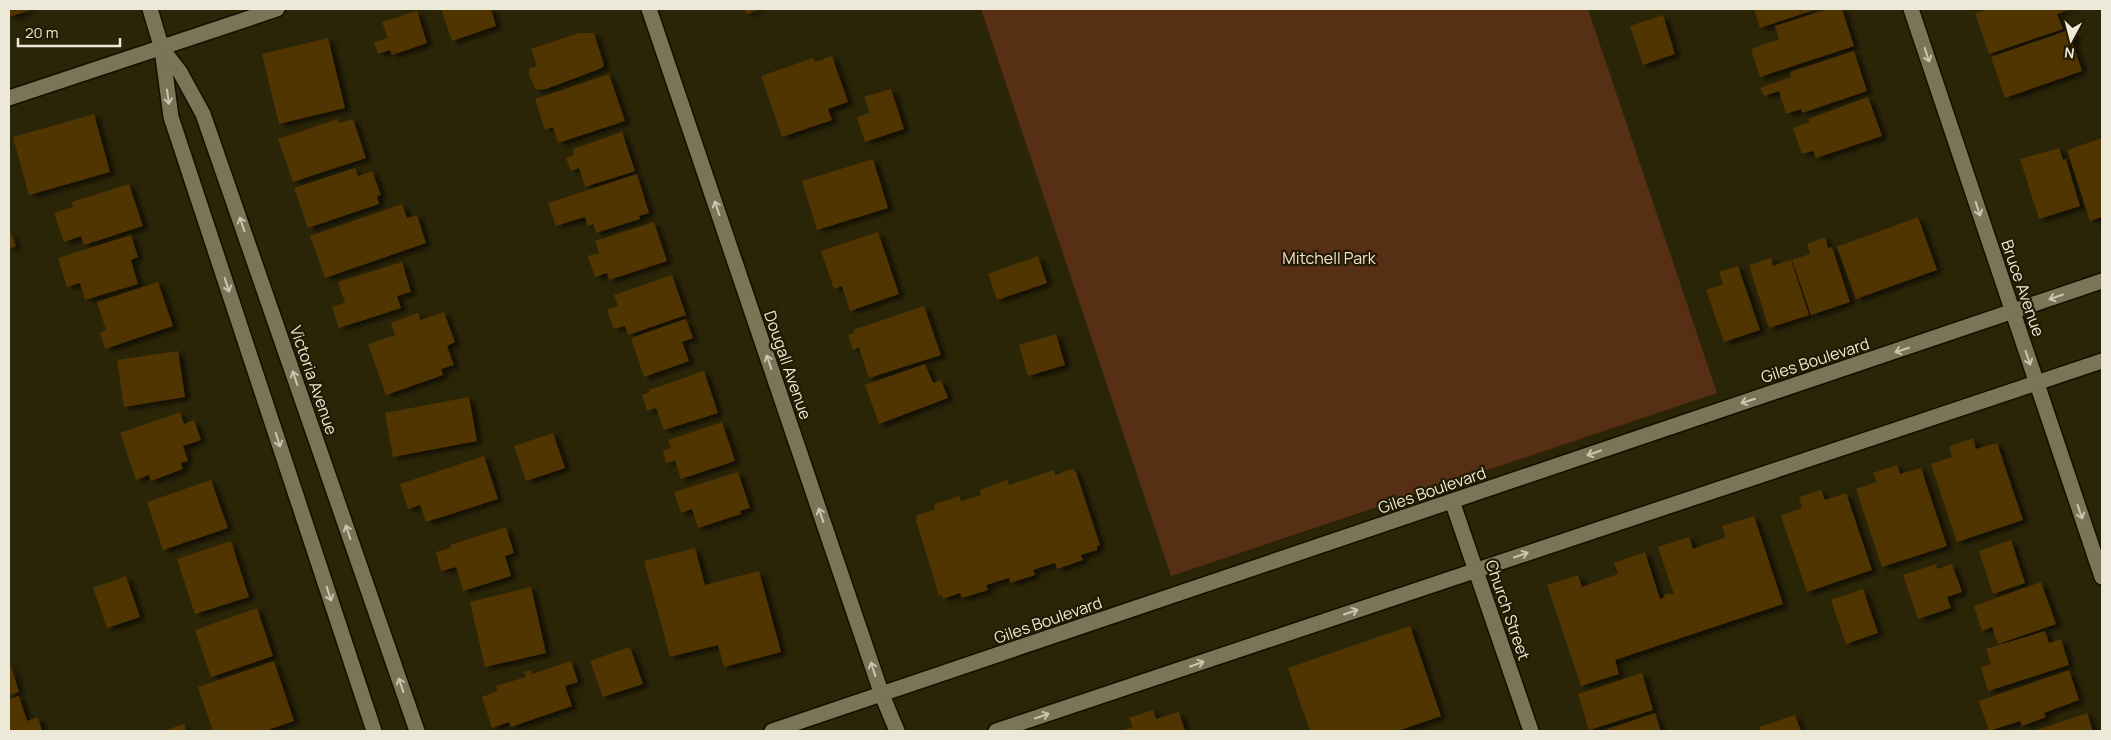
<svg xmlns="http://www.w3.org/2000/svg" width="2111" height="740" font-family="Manrope,sans-serif">
<style>
.green{fill:#572f14}
.building{fill:#513400;filter:url(#shadow)}
.lines{fill:none;stroke-linecap:round;stroke-linejoin:round}
.minor-casing{stroke:#140e00;stroke-width:18}
.minor{stroke:#7b7456;stroke-width:15}
.oneway{stroke:#cac6b1}
.labels{text-anchor:middle;dominant-baseline:central;stroke-width:4.5;stroke-linejoin:round;paint-order:stroke}
.park-label{font-size:16px;fill:#f6dfd2;stroke:#221b01}
.street-label{font-size:16px;fill:#ece9d8;stroke:#221b01}
</style>
<defs>
<filter id="shadow"><feDropShadow dx="5.5" dy="3" stdDeviation="2.5" flood-color="#0009"/></filter>
</defs>
<rect width="100%" height="100%" fill="#2b2508"/>
<!-- green -->
<path class="green" d="M 981,9 L 1588,9 L 1717,393 L 1171,576 Z"/>
<!-- building -->
<g class="building">
<path d="M 9,9 L 34,9 L 9,17 Z"/>
<path d="M 441,9 L 491,9 L 496,26 L 452,41 Z"/>
<path d="M 744,9 L 762,9 L 746,14 Z"/>
<path d="M 1754,9 L 1817,9 L 1760,28 Z"/>
<path d="M 1828,9 L 1842,9 L 1854,46 L 1760,77 L 1751,49 L 1779,39 L 1775,26 Z"/>
<path d="M 1987,9 L 2067,9 L 2068,10 L 2057,14 L 2063,29 L 1989,54 L 1975,13 Z"/>
<path d="M 417,11 L 427,43 L 392,55 L 390,50 L 378,54 L 374,42 L 388,38 L 382,22 Z"/>
<path d="M 1663,15 L 1675,54 L 1643,65 L 1630,26 Z"/>
<path d="M 2069,30 L 2070,33 L 2073,32 L 2076,39 L 2072,41 L 2082,71 L 2005,98 L 1991,57 Z"/>
<path d="M 579,33 L 594,33 L 604,65 L 602,68 L 546,89 L 536,90 L 529,75 L 529,68 L 537,66 L 531,49 Z"/>
<path d="M 328,38 L 345,108 L 279,124 L 262,54 Z"/>
<path d="M 1854,51 L 1867,91 L 1802,113 L 1801,109 L 1786,114 L 1779,91 L 1764,96 L 1760,88 L 1791,77 L 1790,72 Z"/>
<path d="M 832,56 L 848,102 L 828,109 L 832,120 L 782,137 L 761,76 L 813,58 L 815,62 Z"/>
<path d="M 609,74 L 625,121 L 558,143 L 553,127 L 545,130 L 535,99 Z"/>
<path d="M 891,89 L 904,129 L 865,142 L 857,117 L 870,113 L 864,97 Z"/>
<path d="M 1868,97 L 1882,136 L 1816,158 L 1813,151 L 1802,154 L 1793,128 L 1810,122 L 1808,119 Z"/>
<path d="M 94,114 L 110,172 L 29,195 L 13,137 Z"/>
<path d="M 338,119 L 339,123 L 353,119 L 366,158 L 293,182 L 278,139 Z"/>
<path d="M 622,132 L 635,171 L 585,187 L 579,168 L 571,171 L 566,158 L 574,155 L 573,149 Z"/>
<path d="M 2102,138 L 2102,217 L 2090,221 L 2067,150 Z"/>
<path d="M 2059,148 L 2063,160 L 2066,159 L 2080,206 L 2039,219 L 2020,159 Z"/>
<path d="M 873,159 L 888,208 L 817,230 L 802,181 Z"/>
<path d="M 355,168 L 358,176 L 372,171 L 381,195 L 377,196 L 379,204 L 308,228 L 294,188 Z"/>
<path d="M 637,174 L 649,213 L 639,216 L 640,219 L 596,233 L 593,224 L 588,226 L 585,217 L 556,226 L 548,203 Z"/>
<path d="M 129,184 L 143,226 L 84,245 L 81,236 L 64,242 L 54,213 L 73,207 L 72,202 Z"/>
<path d="M 402,204 L 407,218 L 417,215 L 426,243 L 325,278 L 310,236 Z"/>
<path d="M 1918,217 L 1937,270 L 1856,299 L 1837,247 Z"/>
<path d="M 654,222 L 667,261 L 609,280 L 607,273 L 595,277 L 588,256 L 599,253 L 595,241 Z"/>
<path d="M 9,228 L 16,246 L 9,249 Z"/>
<path d="M 878,232 L 899,294 L 850,311 L 842,286 L 834,289 L 821,251 Z"/>
<path d="M 131,235 L 138,257 L 131,260 L 138,284 L 85,300 L 80,283 L 67,287 L 58,258 Z"/>
<path d="M 1825,237 L 1828,248 L 1832,247 L 1850,302 L 1811,315 L 1792,260 L 1810,254 L 1807,244 Z"/>
<path d="M 1038,256 L 1047,283 L 997,300 L 988,274 Z"/>
<path d="M 1771,258 L 1773,266 L 1791,260 L 1809,315 L 1769,328 L 1749,265 Z"/>
<path d="M 402,262 L 411,292 L 397,296 L 401,308 L 339,328 L 332,307 L 345,303 L 338,282 Z"/>
<path d="M 1738,266 L 1760,330 L 1724,342 L 1706,290 L 1723,284 L 1719,272 Z"/>
<path d="M 672,275 L 686,315 L 628,335 L 625,326 L 614,329 L 607,310 L 618,306 L 614,295 Z"/>
<path d="M 158,282 L 173,326 L 105,349 L 100,333 L 106,330 L 97,302 Z"/>
<path d="M 924,306 L 941,355 L 869,378 L 859,347 L 853,350 L 848,335 L 854,333 L 853,330 Z"/>
<path d="M 444,312 L 455,342 L 447,346 L 454,365 L 441,369 L 443,375 L 386,395 L 368,344 L 395,335 L 391,323 L 418,313 L 420,320 Z"/>
<path d="M 686,319 L 693,338 L 682,342 L 689,361 L 644,377 L 631,338 Z"/>
<path d="M 1056,334 L 1065,365 L 1028,376 L 1019,345 Z"/>
<path d="M 178,351 L 185,397 L 124,407 L 117,360 Z"/>
<path d="M 925,364 L 933,383 L 941,380 L 948,398 L 879,424 L 865,385 Z"/>
<path d="M 704,371 L 718,413 L 664,430 L 656,408 L 647,411 L 642,395 L 650,392 L 649,390 Z"/>
<path d="M 469,397 L 477,441 L 393,457 L 385,413 Z"/>
<path d="M 180,412 L 184,424 L 194,420 L 201,440 L 183,446 L 188,461 L 181,463 L 183,469 L 151,481 L 149,475 L 136,480 L 120,433 Z"/>
<path d="M 722,422 L 735,461 L 681,479 L 675,461 L 666,463 L 663,451 L 671,448 L 668,440 Z"/>
<path d="M 553,433 L 565,468 L 526,481 L 514,446 Z"/>
<path d="M 1973,438 L 1976,449 L 1997,443 L 2023,520 L 1957,542 L 1931,464 L 1952,457 L 1949,447 Z"/>
<path d="M 484,456 L 498,499 L 426,522 L 420,505 L 408,509 L 400,484 Z"/>
<path d="M 1897,465 L 1900,474 L 1921,468 L 1947,546 L 1882,567 L 1856,489 L 1877,482 L 1873,473 Z"/>
<path d="M 1072,469 L 1076,472 L 1100,545 L 1097,546 L 1097,550 L 1081,555 L 1083,560 L 1057,569 L 1055,563 L 1033,570 L 1035,575 L 1010,583 L 1009,578 L 986,585 L 988,590 L 962,598 L 960,593 L 943,599 L 942,595 L 939,596 L 916,520 L 917,515 L 934,510 L 935,504 L 959,496 L 961,501 L 981,495 L 980,490 L 1007,480 L 1009,485 L 1054,470 L 1055,475 Z"/>
<path d="M 738,472 L 750,508 L 740,511 L 741,514 L 698,528 L 692,509 L 681,513 L 674,492 Z"/>
<path d="M 211,480 L 228,528 L 163,550 L 147,502 Z"/>
<path d="M 1821,490 L 1825,500 L 1846,493 L 1872,570 L 1807,592 L 1781,516 L 1802,508 L 1799,497 Z"/>
<path d="M 1754,516 L 1783,604 L 1615,660 L 1619,674 L 1581,686 L 1547,585 L 1578,575 L 1582,587 L 1618,574 L 1614,563 L 1645,552 L 1660,599 L 1665,597 L 1664,594 L 1674,594 L 1658,547 L 1689,537 L 1693,549 L 1726,537 L 1722,526 Z"/>
<path d="M 506,527 L 514,553 L 505,556 L 511,576 L 463,591 L 456,567 L 441,571 L 436,552 L 451,548 L 450,545 Z"/>
<path d="M 2011,540 L 2025,583 L 1993,594 L 1979,551 Z"/>
<path d="M 231,541 L 249,597 L 195,614 L 177,559 Z"/>
<path d="M 695,548 L 705,585 L 759,571 L 781,652 L 724,667 L 718,645 L 670,657 L 644,561 Z"/>
<path d="M 1936,564 L 1937,569 L 1952,564 L 1962,592 L 1947,597 L 1951,608 L 1918,619 L 1903,575 Z"/>
<path d="M 126,576 L 140,617 L 107,628 L 93,588 Z"/>
<path d="M 2041,582 L 2056,624 L 1998,644 L 1992,627 L 1982,631 L 1974,606 Z"/>
<path d="M 531,587 L 546,653 L 485,667 L 470,602 Z"/>
<path d="M 1863,589 L 1878,633 L 1846,644 L 1831,600 Z"/>
<path d="M 257,608 L 273,656 L 211,677 L 195,630 Z"/>
<path d="M 1410,626 L 1441,716 L 1398,731 L 1310,731 L 1288,668 Z"/>
<path d="M 2045,631 L 2049,643 L 2061,639 L 2069,665 L 1988,691 L 1981,667 L 1991,664 L 1986,649 Z"/>
<path d="M 630,647 L 643,684 L 603,697 L 590,661 Z"/>
<path d="M 9,660 L 19,692 L 9,695 Z"/>
<path d="M 274,661 L 294,721 L 265,731 L 213,731 L 198,687 Z"/>
<path d="M 571,661 L 578,682 L 565,686 L 572,706 L 511,727 L 509,722 L 492,728 L 482,697 L 498,691 L 496,686 L 526,677 L 524,672 L 531,670 L 532,674 Z"/>
<path d="M 2069,670 L 2079,700 L 2044,713 L 2046,717 L 2022,726 L 2020,721 L 1989,731 L 1979,701 Z"/>
<path d="M 1642,673 L 1653,710 L 1589,730 L 1578,694 Z"/>
<path d="M 19,696 L 27,721 L 38,717 L 42,731 L 9,731 L 9,699 Z"/>
<path d="M 1153,710 L 1156,719 L 1179,712 L 1185,731 L 1121,731 L 1133,727 L 1129,718 Z"/>
<path d="M 1655,713 L 1661,731 L 1602,731 Z"/>
<path d="M 2087,713 L 2093,731 L 2034,731 Z"/>
<path d="M 1795,715 L 1801,731 L 1761,731 L 1759,727 Z"/>
<path d="M 184,724 L 187,731 L 163,731 Z"/>
</g>
<g class="lines">
<defs>
<g id="minor">
<path d="M 150,9 L 162,49 L 171,117 L 374,731"/>
<path d="M 649,9 L 882,695 L 897,731"/>
<path d="M 1911,9 L 2102,577"/>
<path d="M 163,50 L 180,72 L 203,114 L 417,731"/>
<path d="M 9,98 L 277,9"/>
<path d="M 1452,501 L 1531,731"/>
<path d="M 772,731 L 2102,281"/>
<path d="M 996,731 L 2102,361"/>
</g>
</defs>
<!-- minor casing -->
<use href="#minor" class="minor-casing"/>
<!-- minor -->
<use href="#minor" class="minor"/>
</g>
<!-- one-way arrows -->
<defs><path id="oneway-shaft" d="M-6 0H5M1.5-3L5.5 0L1.5 3" fill="none" stroke-width="1.6" stroke-linecap="round" stroke-linejoin="round" transform="scale(1.25)"/></defs>
<g class="oneway">
<use href="#oneway-shaft" transform="translate(1927 55) rotate(72)"/>
<use href="#oneway-shaft" transform="translate(168 97) rotate(82)"/>
<use href="#oneway-shaft" transform="translate(717 208) rotate(-109)"/>
<use href="#oneway-shaft" transform="translate(1978 209) rotate(72)"/>
<use href="#oneway-shaft" transform="translate(242 224) rotate(-109)"/>
<use href="#oneway-shaft" transform="translate(227 285) rotate(72)"/>
<use href="#oneway-shaft" transform="translate(2056 297) rotate(161)"/>
<use href="#oneway-shaft" transform="translate(1902 350) rotate(162)"/>
<use href="#oneway-shaft" transform="translate(2028 358) rotate(71)"/>
<use href="#oneway-shaft" transform="translate(769 362) rotate(-109)"/>
<use href="#oneway-shaft" transform="translate(295 378) rotate(-109)"/>
<use href="#oneway-shaft" transform="translate(1748 401) rotate(162)"/>
<use href="#oneway-shaft" transform="translate(278 440) rotate(72)"/>
<use href="#oneway-shaft" transform="translate(1594 453) rotate(161)"/>
<use href="#oneway-shaft" transform="translate(2080 512) rotate(71)"/>
<use href="#oneway-shaft" transform="translate(821 515) rotate(-109)"/>
<use href="#oneway-shaft" transform="translate(348 532) rotate(-109)"/>
<use href="#oneway-shaft" transform="translate(1521 555) rotate(-19)"/>
<use href="#oneway-shaft" transform="translate(329 594) rotate(72)"/>
<use href="#oneway-shaft" transform="translate(1351 612) rotate(-19)"/>
<use href="#oneway-shaft" transform="translate(1197 664) rotate(-19)"/>
<use href="#oneway-shaft" transform="translate(873 669) rotate(-108)"/>
<use href="#oneway-shaft" transform="translate(401 685) rotate(-109)"/>
<use href="#oneway-shaft" transform="translate(1042 716) rotate(-19)"/>
</g>
<g class="labels">
<!-- park labels -->
<g class="park-label">
<text x="1329" y="258">Mitchell Park</text>
</g>
<!-- street labels -->
<g class="street-label">
<text transform="translate(2023 288) rotate(71)">Bruce Avenue</text>
<text transform="translate(1815 360) rotate(-18)">Giles Boulevard</text>
<text transform="translate(788 365) rotate(71)">Dougall Avenue</text>
<text transform="translate(314 380) rotate(71)">Victoria Avenue</text>
<text transform="translate(1432 490) rotate(-19)">Giles Boulevard</text>
<text transform="translate(1508 610) rotate(71)">Church Street</text>
<text transform="translate(1048 620) rotate(-19)">Giles Boulevard</text>
</g>
</g>
<!-- border -->
<rect width="2111" height="740" fill="none" stroke="#ece9d8" stroke-width="20"/>
<!-- north arrow -->
<g transform="translate(2071 40) rotate(187)" stroke="#221b01" stroke-width="4" paint-order="stroke">
<path d="M0-4L9 19L0 12L-9 19Z" fill="#ece9d8"/>
<text y="-8" font-size="14" font-weight="bold" text-anchor="middle" fill="#ece9d8">N</text>
</g>
<!-- scale -->
<path d="M18 38v8h102v-8" fill="none" stroke="#ece9d8" stroke-width="2.5"/>
<text x="25" y="38" font-size="15" fill="#ece9d8" stroke="#221b01" stroke-width="4" paint-order="stroke">20 m</text>
</svg>
